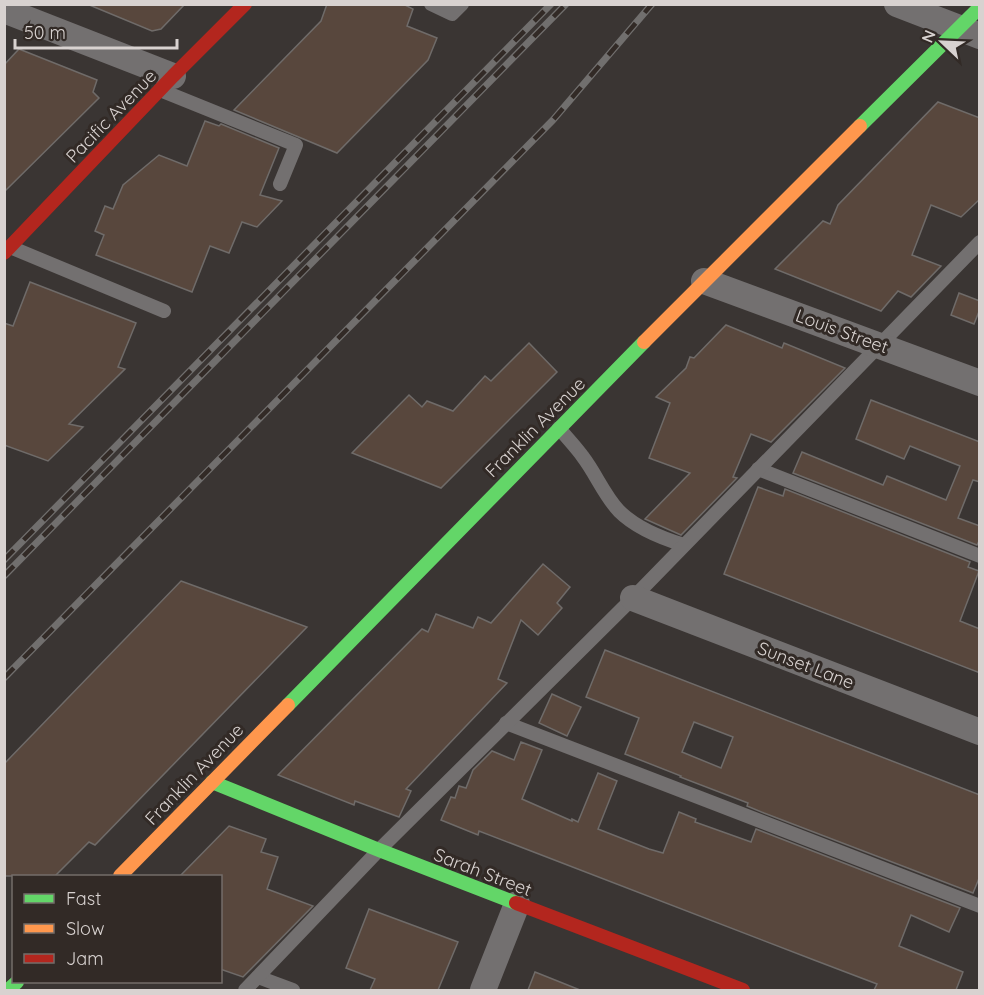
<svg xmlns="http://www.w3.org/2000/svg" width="984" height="995" font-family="Quicksand,sans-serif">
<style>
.building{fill:#58473d;stroke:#6f6b69;stroke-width:1.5;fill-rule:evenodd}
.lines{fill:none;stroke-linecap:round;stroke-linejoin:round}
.lane{stroke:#737070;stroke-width:14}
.street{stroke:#737070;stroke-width:26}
.fast{stroke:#63d668;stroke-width:14}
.slow{stroke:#ff974d;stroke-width:14}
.jam{stroke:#b3261e;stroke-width:14}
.rail-casing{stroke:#716f6e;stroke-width:7}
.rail{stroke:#322a26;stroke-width:4.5;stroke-dasharray:14;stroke-linecap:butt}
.labels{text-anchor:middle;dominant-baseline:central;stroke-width:6;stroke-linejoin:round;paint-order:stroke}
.street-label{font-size:18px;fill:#d8d2d0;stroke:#322a26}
</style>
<rect width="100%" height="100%" fill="#3a3533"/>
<!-- building -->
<g class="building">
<path d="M 87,4 L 185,4 L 161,29 L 152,31 Z"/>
<path d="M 327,4 L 403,4 L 413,9 L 407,26 L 437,38 L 428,60 L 337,153 L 234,110 L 321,21 Z"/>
<path d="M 19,49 L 97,80 L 93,92 L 99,98 L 4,192 L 4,65 Z"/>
<path d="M 938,102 L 980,118 L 980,199 L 961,217 L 931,205 L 912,255 L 941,266 L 911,297 L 898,291 L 881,311 L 775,269 L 823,221 L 830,224 L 838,205 Z"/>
<path d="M 205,121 L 219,126 L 221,124 L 279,148 L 260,195 L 282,201 L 257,227 L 242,222 L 229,253 L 210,246 L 192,292 L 96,255 L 104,235 L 95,231 L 105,206 L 113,209 L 123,185 L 159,155 L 187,166 Z"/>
<path d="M 30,282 L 136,323 L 118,367 L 125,369 L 69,424 L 83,427 L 48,461 L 4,445 L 4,323 L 13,326 Z"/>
<path d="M 959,293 L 980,301 L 980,309 L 974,324 L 951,315 Z"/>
<path d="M 726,325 L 782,348 L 784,343 L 845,368 L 771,442 L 751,434 L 733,477 L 737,478 L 681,535 L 645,519 L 690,473 L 649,458 L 670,403 L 656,397 L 686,368 L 690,357 L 694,358 Z"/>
<path d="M 529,343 L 557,372 L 441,488 L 352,453 L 409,395 L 422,407 L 427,401 L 453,411 L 485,376 L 491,381 Z"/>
<path d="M 871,400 L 980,442 L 980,482 L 973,480 L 958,518 L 980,526 L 980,539 L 977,545 L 793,473 L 802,452 L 883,485 L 887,476 L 946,500 L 960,466 L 910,446 L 904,459 L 856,439 Z"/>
<path d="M 758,487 L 783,496 L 785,489 L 970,562 L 968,567 L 979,571 L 960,621 L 980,629 L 980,673 L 724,574 Z"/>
<path d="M 543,564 L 570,587 L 557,603 L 562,608 L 538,635 L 521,620 L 498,679 L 507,683 L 406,789 L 411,791 L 399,817 L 355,801 L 354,805 L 278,775 L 422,629 L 428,632 L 436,614 L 473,628 L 478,617 L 491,623 Z"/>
<path d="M 181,581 L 307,627 L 95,845 L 89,842 L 55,876 L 4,876 L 4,764 Z"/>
<path d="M 605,650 L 980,795 L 980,876 L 973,893 L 764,813 L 747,806 L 748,803 L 680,777 L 681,776 L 625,754 L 639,718 L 586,697 ZM 694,722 L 733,737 L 721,768 L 682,752 Z"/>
<path d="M 552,694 L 581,707 L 567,736 L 539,723 Z"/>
<path d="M 521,742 L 542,750 L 522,799 L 572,821 L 572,819 L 578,822 L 598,773 L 617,781 L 598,829 L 649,849 L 663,853 L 679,812 L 696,819 L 695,822 L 751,842 L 756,829 L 960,908 L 949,932 L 911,915 L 899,946 L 963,972 L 956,990 L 874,990 L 877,984 L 814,960 L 479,831 L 478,835 L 441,820 L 451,797 L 455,798 L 459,786 L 466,788 L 473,770 L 492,751 L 514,760 Z"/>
<path d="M 229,826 L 266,839 L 261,852 L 278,857 L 267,889 L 313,906 L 243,977 L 220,969 L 220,876 L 180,876 Z"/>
<path d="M 369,909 L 458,942 L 438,990 L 370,990 L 375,979 L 346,968 Z"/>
<path d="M 535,972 L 580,990 L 528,990 Z"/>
</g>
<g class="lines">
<!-- lane -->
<g class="lane">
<path d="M 431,4 L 452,14 L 462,4"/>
<path d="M 160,90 L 296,145 L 280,184"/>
<path d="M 10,247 L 164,311"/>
<path d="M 559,428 C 567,438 576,447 583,457 C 596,474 604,495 619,511 C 636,528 661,538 684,545"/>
<path d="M 758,469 L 980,556"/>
<path d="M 506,723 L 980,906"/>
<path d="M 258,977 L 293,990"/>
<path d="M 245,990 L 379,850 L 633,598 L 980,242"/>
</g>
<!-- street -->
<g class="street">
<path d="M 897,4 L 980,36"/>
<path d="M 4,10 L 173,76"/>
<path d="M 704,281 L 980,383"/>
<path d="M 633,598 L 980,732"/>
<path d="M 483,990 L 517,904"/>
</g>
<!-- fast -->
<g class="fast">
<path d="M 860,126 L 980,7"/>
<path d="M 288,705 L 644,342"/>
<path d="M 212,782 L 379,850 L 516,903"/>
<path d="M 8,990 L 17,982"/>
</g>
<!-- slow -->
<g class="slow">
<path d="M 644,342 L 860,126"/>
<path d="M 120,876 L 288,705"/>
</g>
<!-- jam -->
<g class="jam">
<path d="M 4,253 L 173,76 L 245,4"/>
<path d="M 516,903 L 743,990"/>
</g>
<defs>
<g id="rail">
<path d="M 4,560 L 551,4"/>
<path d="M 4,576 L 566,4"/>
<path d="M 4,678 L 553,120 L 652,4"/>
</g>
</defs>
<!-- rail casing -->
<use href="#rail" class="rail-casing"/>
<!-- rail -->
<use href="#rail" class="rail"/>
</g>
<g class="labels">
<!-- street labels -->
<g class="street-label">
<text transform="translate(111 116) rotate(-46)">Pacific Avenue</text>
<text transform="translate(842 331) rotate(20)">Louis Street</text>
<text transform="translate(535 427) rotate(-45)">Franklin Avenue</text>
<text transform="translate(806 665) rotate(21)">Sunset Lane</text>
<text transform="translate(194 774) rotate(-46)">Franklin Avenue</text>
<text transform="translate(483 872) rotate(21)">Sarah Street</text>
</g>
</g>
<!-- border -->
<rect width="984" height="995" fill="none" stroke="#d8d2d0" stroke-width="12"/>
<!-- legend -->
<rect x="12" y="875" width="210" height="108" fill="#322a26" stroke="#746d6a" stroke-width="1.5"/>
<rect x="24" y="894" width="30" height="9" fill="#63d668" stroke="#746d6a" stroke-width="1.5"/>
<text x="66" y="905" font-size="18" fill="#d8d2d0">Fast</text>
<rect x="24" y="924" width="30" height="9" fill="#ff974d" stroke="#746d6a" stroke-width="1.5"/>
<text x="66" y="935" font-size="18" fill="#d8d2d0">Slow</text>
<rect x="24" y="954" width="30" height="9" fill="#b3261e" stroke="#746d6a" stroke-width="1.5"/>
<text x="66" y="965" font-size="18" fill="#d8d2d0">Jam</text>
<!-- north arrow -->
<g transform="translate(942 42) rotate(293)" stroke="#322a26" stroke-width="4.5" paint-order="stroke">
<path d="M0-4.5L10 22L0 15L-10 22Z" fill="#d8d2d0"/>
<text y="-9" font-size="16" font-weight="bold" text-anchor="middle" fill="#d8d2d0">N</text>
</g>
<!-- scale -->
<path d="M15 39v9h162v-9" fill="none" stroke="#d8d2d0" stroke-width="3"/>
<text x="24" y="39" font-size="18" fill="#d8d2d0" stroke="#322a26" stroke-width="4.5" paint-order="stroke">50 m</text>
</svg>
